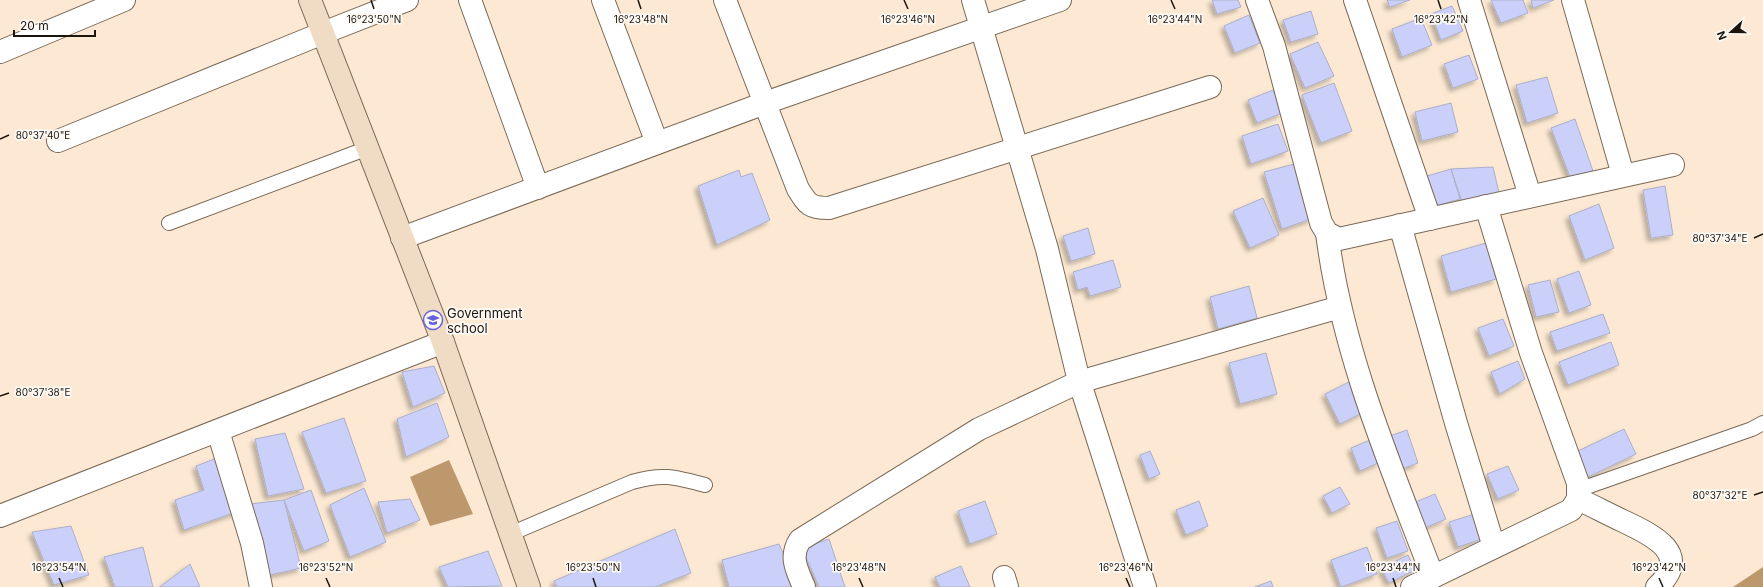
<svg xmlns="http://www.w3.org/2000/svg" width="1763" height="587" font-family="Inter,sans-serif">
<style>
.water{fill:#be986d}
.building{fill:#cbd0fb;stroke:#acafc8;filter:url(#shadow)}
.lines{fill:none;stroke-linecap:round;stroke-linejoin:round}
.lane-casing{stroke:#7a6956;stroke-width:16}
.street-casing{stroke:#7a6956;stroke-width:24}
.secondary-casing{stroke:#7a6956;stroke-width:24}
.lane{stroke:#fff;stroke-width:14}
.street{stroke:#fff;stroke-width:22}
.secondary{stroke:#f0dcc4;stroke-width:22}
.ticks{fill:none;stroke:#1c150d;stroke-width:1.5}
.labels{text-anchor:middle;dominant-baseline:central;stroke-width:3.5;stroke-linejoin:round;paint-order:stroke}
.poi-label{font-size:13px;fill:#1c150d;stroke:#fdf9f5;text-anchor:start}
.ticks-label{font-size:10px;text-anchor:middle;fill:#1c150d;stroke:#fdf9f5;stroke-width:3.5;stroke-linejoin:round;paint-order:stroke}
</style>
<defs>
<filter id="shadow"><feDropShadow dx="-3.5" dy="3.5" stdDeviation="2" flood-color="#0004"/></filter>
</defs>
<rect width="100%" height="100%" fill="#fde9d3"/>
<!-- water -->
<g class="water">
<path d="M 449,460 L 473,514 L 430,526 L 410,477 Z"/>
<path d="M 1763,567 L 1763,587 L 1733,587 Z"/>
</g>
<!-- building -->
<g class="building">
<path d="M 1212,0 L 1238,0 L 1241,7 L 1217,14 Z"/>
<path d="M 1387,0 L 1410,0 L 1390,7 Z"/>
<path d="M 1491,0 L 1523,0 L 1528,13 L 1501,23 Z"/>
<path d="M 1531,0 L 1554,0 L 1533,8 Z"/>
<path d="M 1452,6 L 1463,31 L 1441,40 L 1431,14 Z"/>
<path d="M 1311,11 L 1318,34 L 1291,42 L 1283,20 Z"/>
<path d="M 1249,15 L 1260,43 L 1235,53 L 1224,26 Z"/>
<path d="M 1421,18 L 1432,45 L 1402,57 L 1392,29 Z"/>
<path d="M 1318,42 L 1334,76 L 1305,88 L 1290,54 Z"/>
<path d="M 1469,55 L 1478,79 L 1453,88 L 1444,64 Z"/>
<path d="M 1547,77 L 1558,113 L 1527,123 L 1516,85 Z"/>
<path d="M 1334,83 L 1352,131 L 1321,143 L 1302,95 Z"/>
<path d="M 1273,90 L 1282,113 L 1257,123 L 1248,100 Z"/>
<path d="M 1451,103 L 1458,132 L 1422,141 L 1415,112 Z"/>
<path d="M 1575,119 L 1593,171 L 1572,182 L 1551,128 Z"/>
<path d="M 1278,124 L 1288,151 L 1251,164 L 1242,136 Z"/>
<path d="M 1298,163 L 1311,219 L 1282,229 L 1264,172 Z"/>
<path d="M 1493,167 L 1500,197 L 1463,205 L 1451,169 Z"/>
<path d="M 1451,169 L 1460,199 L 1436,206 L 1427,176 Z"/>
<path d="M 739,170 L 741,177 L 752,173 L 770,220 L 717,245 L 698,186 Z"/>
<path d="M 1665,186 L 1673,235 L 1651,238 L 1643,190 Z"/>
<path d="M 1263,198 L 1279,235 L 1250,248 L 1233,211 Z"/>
<path d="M 1599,204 L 1614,248 L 1585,260 L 1569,216 Z"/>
<path d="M 1088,228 L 1095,254 L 1071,261 L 1063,236 Z"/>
<path d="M 1486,243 L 1496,279 L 1451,292 L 1441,256 Z"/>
<path d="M 1113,260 L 1121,287 L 1090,296 L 1087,287 L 1078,290 L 1073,272 Z"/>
<path d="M 1579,271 L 1591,305 L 1569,313 L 1557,279 Z"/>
<path d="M 1550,280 L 1559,312 L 1536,317 L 1528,285 Z"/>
<path d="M 1249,286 L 1257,318 L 1218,329 L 1210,297 Z"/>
<path d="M 1603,314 L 1610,333 L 1557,351 L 1550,332 Z"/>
<path d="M 1503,319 L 1514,346 L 1489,356 L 1478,328 Z"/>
<path d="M 1611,342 L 1619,365 L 1568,385 L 1559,362 Z"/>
<path d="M 1266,353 L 1277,394 L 1240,404 L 1229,363 Z"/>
<path d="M 1518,361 L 1525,379 L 1500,394 L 1491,372 Z"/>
<path d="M 434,366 L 445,393 L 413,407 L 402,372 Z"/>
<path d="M 1349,382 L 1364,412 L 1340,424 L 1325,394 Z"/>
<path d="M 437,403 L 449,437 L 406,457 L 397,419 Z"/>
<path d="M 344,418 L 366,481 L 326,493 L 302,432 Z"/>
<path d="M 1624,429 L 1636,454 L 1586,478 L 1574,453 Z"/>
<path d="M 1407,430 L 1418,463 L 1399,470 L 1387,437 Z"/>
<path d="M 285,433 L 304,489 L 268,496 L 255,439 Z"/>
<path d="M 1370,440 L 1380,462 L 1360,471 L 1351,448 Z"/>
<path d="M 1150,451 L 1160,474 L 1149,479 L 1140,455 Z"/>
<path d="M 222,456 L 242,510 L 184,530 L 175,500 L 204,490 L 196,466 Z"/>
<path d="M 1508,466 L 1519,490 L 1498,499 L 1487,474 Z"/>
<path d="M 1340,487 L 1350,504 L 1332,513 L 1323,496 Z"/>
<path d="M 364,488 L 386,542 L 350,557 L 330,505 Z"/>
<path d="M 311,490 L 329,541 L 304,551 L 284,500 Z"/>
<path d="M 1435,494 L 1446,519 L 1422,529 L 1411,504 Z"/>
<path d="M 410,499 L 420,520 L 387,533 L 378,502 Z"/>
<path d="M 284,500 L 301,568 L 270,575 L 250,504 Z"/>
<path d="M 985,501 L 997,534 L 970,544 L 958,511 Z"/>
<path d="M 1199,501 L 1208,526 L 1186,535 L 1176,510 Z"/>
<path d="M 1475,514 L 1482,539 L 1458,547 L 1449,522 Z"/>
<path d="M 1397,521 L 1408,551 L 1387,558 L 1376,528 Z"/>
<path d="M 71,526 L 89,575 L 54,585 L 32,532 Z"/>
<path d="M 675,529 L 691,573 L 655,587 L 557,587 L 554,581 Z"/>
<path d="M 829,539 L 845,587 L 819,587 L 802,548 Z"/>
<path d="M 779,544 L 798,587 L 729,587 L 722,560 Z"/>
<path d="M 143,547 L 153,587 L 115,587 L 104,557 Z"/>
<path d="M 1367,547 L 1377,574 L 1341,587 L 1331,560 Z"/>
<path d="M 488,551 L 502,586 L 448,587 L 439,567 Z"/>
<path d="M 1408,555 L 1415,570 L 1389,583 L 1381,568 Z"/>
<path d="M 190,564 L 200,587 L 160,587 Z"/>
<path d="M 961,566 L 970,587 L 940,587 L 935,577 Z"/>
<path d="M 1271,581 L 1273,587 L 1255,587 Z"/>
</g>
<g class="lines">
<defs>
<g id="lane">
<path d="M 169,223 L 368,148"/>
<path d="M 1578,490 L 1752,429 L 1763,423"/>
<path d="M 510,534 L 632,482 C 663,473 675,477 705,485"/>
</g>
<g id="street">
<path d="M 470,0 L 538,188"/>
<path d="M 603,0 L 657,143"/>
<path d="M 725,0 L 798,189 C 808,205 810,208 829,208 L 1210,87"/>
<path d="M 973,0 L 1047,249 L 1078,377 L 1145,587"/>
<path d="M 1257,0 L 1274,46 L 1321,223 L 1327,233 L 1339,239 L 1673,165"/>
<path d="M 1355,0 L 1430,219"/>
<path d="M 1469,0 L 1530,196"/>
<path d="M 1573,0 L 1623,175"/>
<path d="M 0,52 L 124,0"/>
<path d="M 58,141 L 323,33 L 407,0"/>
<path d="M 1400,225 L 1456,423 L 1494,547"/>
<path d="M 1327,233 C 1342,353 1390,464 1433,577"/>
<path d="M 402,238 L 765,103 L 1060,0"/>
<path d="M 218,431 L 252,543 L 261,587"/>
<path d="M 1578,499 C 1593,506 1608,514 1623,521 C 1650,534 1694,553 1657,587"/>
<path d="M 0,516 L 443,342"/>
<path d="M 1004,577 L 1007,587"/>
<path d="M 804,587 C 797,570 789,557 800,540 L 979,429 L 1079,382 L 1340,307"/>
<path d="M 1412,587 L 1571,510 L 1578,499 L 1578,483 L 1531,353 L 1486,206"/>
</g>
<path id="secondary" d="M 310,0 L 443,342 L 529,587"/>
</defs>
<!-- lane casing -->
<use href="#lane" class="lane-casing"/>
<!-- street casing -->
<use href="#street" class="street-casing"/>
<!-- secondary casing -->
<use href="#secondary" class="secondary-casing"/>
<!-- lane -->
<use href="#lane" class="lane"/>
<!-- street -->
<use href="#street" class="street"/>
<!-- secondary -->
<use href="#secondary" class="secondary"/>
</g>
<!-- ticks -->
<path class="ticks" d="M 371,0 L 374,9M 638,0 L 641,9M 904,0 L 908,9M 1171,0 L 1175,9M 1438,0 L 1441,9M 0,139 L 9,135M 1754,238 L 1763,234M 0,396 L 9,393M 1754,495 L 1763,492M 59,578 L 63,587M 326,578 L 330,587M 593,578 L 596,587M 859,578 L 863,587M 1126,578 L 1130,587M 1393,578 L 1396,587M 1659,578 L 1663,587"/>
<!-- icons -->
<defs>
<symbol id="school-ring" viewBox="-11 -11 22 22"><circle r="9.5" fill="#fdf9f5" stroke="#6563dc" stroke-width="1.5"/><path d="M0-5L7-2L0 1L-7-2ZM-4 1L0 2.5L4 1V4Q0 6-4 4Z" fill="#6563dc"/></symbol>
</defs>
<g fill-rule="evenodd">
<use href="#school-ring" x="422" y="309" width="22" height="22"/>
</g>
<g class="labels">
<!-- poi labels -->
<g class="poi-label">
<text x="447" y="313">Government<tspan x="447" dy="15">school</tspan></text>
</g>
</g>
<g class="ticks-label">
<text x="1441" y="23">16°23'42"N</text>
<text x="374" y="23">16°23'50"N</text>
<text x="641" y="23">16°23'48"N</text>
<text x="908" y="23">16°23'46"N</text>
<text x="1175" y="23">16°23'44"N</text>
<text x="43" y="139">80°37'40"E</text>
<text x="1720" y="242">80°37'34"E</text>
<text x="43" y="396">80°37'38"E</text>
<text x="1720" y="499">80°37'32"E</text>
<text x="59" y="571">16°23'54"N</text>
<text x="326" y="571">16°23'52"N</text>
<text x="593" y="571">16°23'50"N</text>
<text x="859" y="571">16°23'48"N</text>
<text x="1126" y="571">16°23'46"N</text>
<text x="1393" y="571">16°23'44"N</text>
<text x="1659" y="571">16°23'42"N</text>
</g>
<!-- north arrow -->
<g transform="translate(1731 32) rotate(249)" stroke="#fdf9f5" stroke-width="3" paint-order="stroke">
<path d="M0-3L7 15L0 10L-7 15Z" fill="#1c150d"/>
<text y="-6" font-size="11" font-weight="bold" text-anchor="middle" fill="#1c150d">N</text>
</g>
<!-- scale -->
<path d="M14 30v6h81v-6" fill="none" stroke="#1c150d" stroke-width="2"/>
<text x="20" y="30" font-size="12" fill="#1c150d" stroke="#fdf9f5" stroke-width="3" paint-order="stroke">20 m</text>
</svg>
